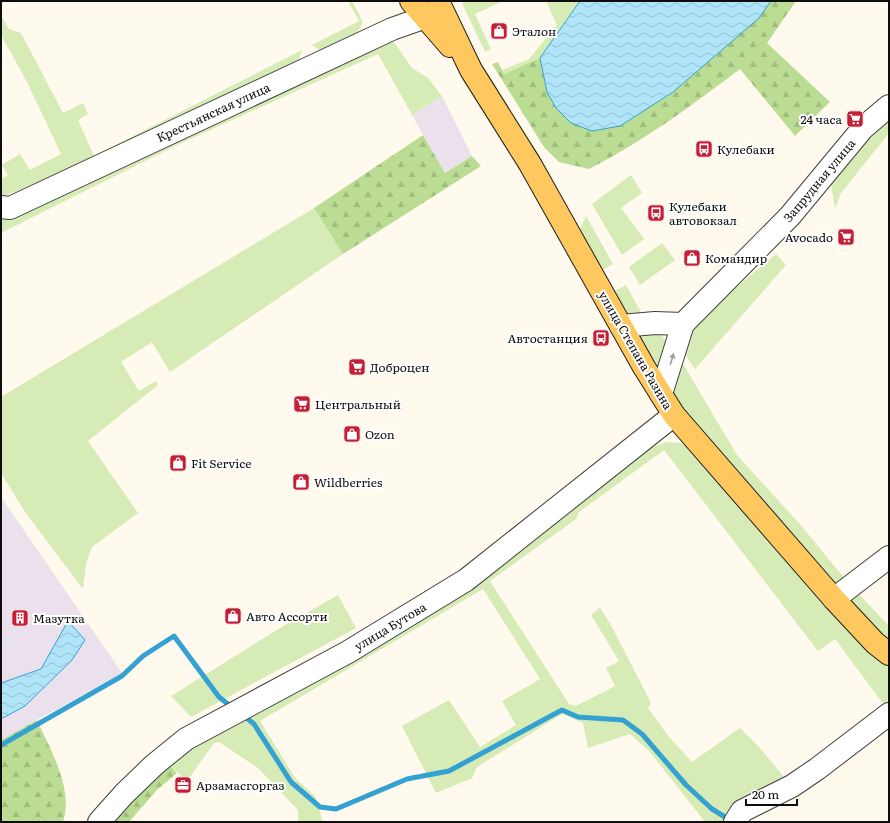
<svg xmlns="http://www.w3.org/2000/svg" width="890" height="823" font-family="Literata,serif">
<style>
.industrial{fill:#eae1ec}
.green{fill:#d6ebb5}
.forest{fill:url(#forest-firs)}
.water{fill:url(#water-waves);stroke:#33a2d3}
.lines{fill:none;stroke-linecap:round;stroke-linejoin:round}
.stream{stroke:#33a2d3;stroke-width:5}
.minor-casing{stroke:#404040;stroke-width:24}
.major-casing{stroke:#1e1e1e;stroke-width:24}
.minor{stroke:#fff;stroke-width:22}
.major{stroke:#fec85e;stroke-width:22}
.oneway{fill:#9e9e9e}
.labels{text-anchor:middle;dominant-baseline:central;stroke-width:4;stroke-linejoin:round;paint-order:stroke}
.poi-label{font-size:12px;fill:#0d0d0d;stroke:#fff;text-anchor:start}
.street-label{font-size:12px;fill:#0d0d0d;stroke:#fff}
</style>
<defs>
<pattern id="forest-firs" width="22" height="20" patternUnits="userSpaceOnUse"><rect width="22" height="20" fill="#bbdc93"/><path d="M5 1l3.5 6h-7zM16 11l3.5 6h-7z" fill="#a0bc7e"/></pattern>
<pattern id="water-waves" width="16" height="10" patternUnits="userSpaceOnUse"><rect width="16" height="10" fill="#afe4f9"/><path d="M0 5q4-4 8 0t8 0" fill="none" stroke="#95c2d4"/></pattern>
</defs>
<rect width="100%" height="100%" fill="#fffaed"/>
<!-- industrial -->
<g class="industrial">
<path d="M 442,96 L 472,156 L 445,173 L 412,115 Z"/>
<path d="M 1,497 L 122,673 L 1,740 Z"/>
</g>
<!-- green -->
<g class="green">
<path d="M 348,1 L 352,1 L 363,22 L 355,37 L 323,52 L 312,45 L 359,21 Z"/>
<path d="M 465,1 L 503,1 L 475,14 L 491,49 L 485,52 L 462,3 Z"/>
<path d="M 546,1 L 580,1 L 540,58 L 504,74 L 502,70 L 529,59 L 557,25 Z"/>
<path d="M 1,16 L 9,29 L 21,33 L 63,113 L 83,103 L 88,114 L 78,120 L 94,156 L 302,50 L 299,59 L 288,71 L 102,158 L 1,197 L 1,179 L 8,175 L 2,165 L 20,154 L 30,170 L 61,154 L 27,82 L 1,35 Z"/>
<path d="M 391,38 L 412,68 L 428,78 L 442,96 L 412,115 L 378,54 L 177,145 L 1,233 L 1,217 Z"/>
<path d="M 485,69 L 541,158 L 534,156 L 481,72 Z"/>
<path d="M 889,112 L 889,133 L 841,193 L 835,209 L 830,178 Z"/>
<path d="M 631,175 L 642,193 L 621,208 L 644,239 L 622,255 L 592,204 Z"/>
<path d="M 314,208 L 343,254 L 170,372 L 152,342 L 121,362 L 139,391 L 156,381 L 158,385 L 88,441 L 138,513 L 92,547 L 86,564 L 83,589 L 25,512 L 1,473 L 1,397 Z"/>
<path d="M 586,216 L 613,264 L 601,271 L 579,231 Z"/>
<path d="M 662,243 L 675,260 L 640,285 L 629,267 Z"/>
<path d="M 776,254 L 786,265 L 695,369 L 681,349 C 699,316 747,278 776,254 Z"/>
<path d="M 626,285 L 642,314 L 626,314 L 613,292 Z"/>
<path d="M 657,330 L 667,342 L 659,375 L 635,333 Z"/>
<path d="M 679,357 L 737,455 L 798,522 L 846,580 L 839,587 L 683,414 L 671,393 Z"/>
<path d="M 667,442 L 681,443 L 695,451 L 889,661 L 889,707 L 887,709 L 835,639 L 818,651 L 664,450 L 579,512 L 576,519 L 490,581 L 569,704 L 576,706 L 615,686 L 606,668 L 619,661 L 591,615 L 600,607 L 612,627 L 651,703 L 648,708 L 669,737 L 692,762 L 740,728 L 761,749 L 788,782 L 728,822 L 705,822 L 650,752 L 630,734 L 588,748 L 583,723 L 562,714 L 477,767 L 472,778 L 436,793 L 402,726 L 449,700 L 480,747 L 516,725 L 502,701 L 540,679 L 483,589 L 260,721 L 296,779 L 315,796 L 323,822 L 298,822 L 298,810 L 258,768 L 219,742 L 214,743 L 187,781 L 167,762 L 254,712 L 649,448 Z"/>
<path d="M 857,592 L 889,626 L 889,640 L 849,598 Z"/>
<path d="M 338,595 L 356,628 L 191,717 L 171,696 L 280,628 Z"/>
</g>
<!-- forest -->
<g class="forest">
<path d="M 771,1 L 796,1 L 767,43 L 830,102 L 795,136 L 740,69 C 691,106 644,141 589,169 L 559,162 L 544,147 L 492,64 L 498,62 L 504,74 L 540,58 L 547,92 L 758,18 Z"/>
<path d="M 423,135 L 445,173 L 472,156 L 481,166 L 343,254 L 314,208 Z"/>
<path d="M 37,720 C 50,749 74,789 63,822 L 1,822 L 1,740 Z"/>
<path d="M 167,762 L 177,773 L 157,790 L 129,822 L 109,822 Z"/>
</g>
<!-- water -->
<g class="water">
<path d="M 580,1 L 771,1 L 759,18 L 673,92 L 620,126 L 592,131 L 571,123 L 556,108 L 547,92 L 540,58 Z"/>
<path d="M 68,621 L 85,640 L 72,660 L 25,706 L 1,719 L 1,683 L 41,669 Z"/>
</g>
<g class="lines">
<!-- stream -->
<g class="stream">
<path d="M 243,715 L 254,724 L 291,782 L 320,807 L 336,809 L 407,779 L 449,771 L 562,710 L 578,717 L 623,720 L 642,734 L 686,785 L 712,809 L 730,820"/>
<path d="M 1,745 L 122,676 L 143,656 L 174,636 L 219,697 L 233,708"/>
</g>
<defs>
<g id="minor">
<path d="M 1,207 L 10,208 L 392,29 L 426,17"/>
<path d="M 621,326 L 655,323 L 683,324"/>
<path d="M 661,394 L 683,324 L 790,216 L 863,128 L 889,106"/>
<path d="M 834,599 L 889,557"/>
<path d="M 99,822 L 124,794 L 154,765 L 186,739 L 348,652 L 466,580 L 674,415"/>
<path d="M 735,822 L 742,811 L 792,786 L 817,769 L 889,714"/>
</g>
<g id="major">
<path d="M 411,1 L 450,46"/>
<path d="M 438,1 L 471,70 L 530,164 L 644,367 L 674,415 L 834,599 L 875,643 L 889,654"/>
</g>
</defs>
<!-- minor casing -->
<use href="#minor" class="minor-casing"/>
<!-- major casing -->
<use href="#major" class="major-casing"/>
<!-- minor -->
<use href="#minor" class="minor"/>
<!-- major -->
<use href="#major" class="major"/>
</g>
<!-- one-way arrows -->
<defs><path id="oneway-solid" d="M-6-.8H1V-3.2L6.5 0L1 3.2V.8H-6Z"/></defs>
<use class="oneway" href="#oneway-solid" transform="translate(672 359) rotate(-73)"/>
<!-- icons -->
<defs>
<symbol id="shop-square" viewBox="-11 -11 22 22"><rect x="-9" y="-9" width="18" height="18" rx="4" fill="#c31f36" stroke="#fff"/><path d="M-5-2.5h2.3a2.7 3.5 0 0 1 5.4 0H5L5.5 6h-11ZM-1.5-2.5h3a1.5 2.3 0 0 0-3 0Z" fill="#fff"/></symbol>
<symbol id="supermarket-square" viewBox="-11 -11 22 22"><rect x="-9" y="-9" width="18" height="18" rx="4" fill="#c31f36" stroke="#fff"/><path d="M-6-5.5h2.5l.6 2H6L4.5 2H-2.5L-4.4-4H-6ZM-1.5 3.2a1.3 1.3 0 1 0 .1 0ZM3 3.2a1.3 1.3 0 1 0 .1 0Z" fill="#fff"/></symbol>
<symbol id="bus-square" viewBox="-11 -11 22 22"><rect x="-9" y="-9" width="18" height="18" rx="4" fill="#c31f36" stroke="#fff"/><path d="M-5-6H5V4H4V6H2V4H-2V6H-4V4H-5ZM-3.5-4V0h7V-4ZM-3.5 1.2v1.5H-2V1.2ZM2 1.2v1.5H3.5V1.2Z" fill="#fff"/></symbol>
<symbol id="building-square" viewBox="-11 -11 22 22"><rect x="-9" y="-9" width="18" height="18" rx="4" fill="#c31f36" stroke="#fff"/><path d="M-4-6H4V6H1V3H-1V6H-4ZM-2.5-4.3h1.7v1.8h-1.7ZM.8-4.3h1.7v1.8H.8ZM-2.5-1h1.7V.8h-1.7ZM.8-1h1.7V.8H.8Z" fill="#fff"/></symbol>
<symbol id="office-square" viewBox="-11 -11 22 22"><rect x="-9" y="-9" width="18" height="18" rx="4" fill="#c31f36" stroke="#fff"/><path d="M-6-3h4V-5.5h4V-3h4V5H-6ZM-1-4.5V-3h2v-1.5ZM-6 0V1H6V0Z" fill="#fff"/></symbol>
</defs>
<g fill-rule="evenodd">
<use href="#shop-square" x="489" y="21" width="20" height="20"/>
<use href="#supermarket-square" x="845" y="109" width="20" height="20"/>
<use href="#bus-square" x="694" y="139" width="20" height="20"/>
<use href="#bus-square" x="646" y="203" width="20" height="20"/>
<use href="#supermarket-square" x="836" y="227" width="20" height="20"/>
<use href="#shop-square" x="682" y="248" width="20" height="20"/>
<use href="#bus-square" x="591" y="328" width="20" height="20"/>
<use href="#supermarket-square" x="347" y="357" width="20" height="20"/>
<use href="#supermarket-square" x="292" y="394" width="20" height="20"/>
<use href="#shop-square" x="342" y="424" width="20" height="20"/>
<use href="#shop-square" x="168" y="453" width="20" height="20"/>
<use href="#shop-square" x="291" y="472" width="20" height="20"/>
<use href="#shop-square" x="223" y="606" width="20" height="20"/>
<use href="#building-square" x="10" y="608" width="20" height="20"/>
<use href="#office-square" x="173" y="775" width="20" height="20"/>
</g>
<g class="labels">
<!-- poi labels -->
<g class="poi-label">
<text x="512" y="31">Эталон</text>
<text x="842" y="119" text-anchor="end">24 часа</text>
<text x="717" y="149">Кулебаки</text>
<text x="669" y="206">Кулебаки<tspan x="669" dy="14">автовокзал</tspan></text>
<text x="833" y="237" text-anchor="end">Avocado</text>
<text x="705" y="258">Командир</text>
<text x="588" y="338" text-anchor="end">Автостанция</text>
<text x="370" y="367">Доброцен</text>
<text x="315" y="404">Центральный</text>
<text x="365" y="434">Ozon</text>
<text x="191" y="463">Fit Service</text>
<text x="314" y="482">Wildberries</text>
<text x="246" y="616">Авто Ассорти</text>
<text x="33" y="618">Мазутка</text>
<text x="196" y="785">Арзамасгоргаз</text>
</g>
<!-- street labels -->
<g class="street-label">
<text transform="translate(213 112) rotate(-25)">Крестьянская улица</text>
<text transform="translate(819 180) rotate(-50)">Запрудная улица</text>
<text transform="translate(636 350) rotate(60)">улица Степана Разина</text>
<text transform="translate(390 626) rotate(-31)">улица Бутова</text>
</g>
</g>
<!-- border -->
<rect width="890" height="823" fill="none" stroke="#0d0d0d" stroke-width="4"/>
<!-- scale -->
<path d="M746 799v6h51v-6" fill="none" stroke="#0d0d0d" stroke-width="2"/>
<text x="752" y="799" font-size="12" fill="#0d0d0d" stroke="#ffffff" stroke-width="3" paint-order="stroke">20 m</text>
</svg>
